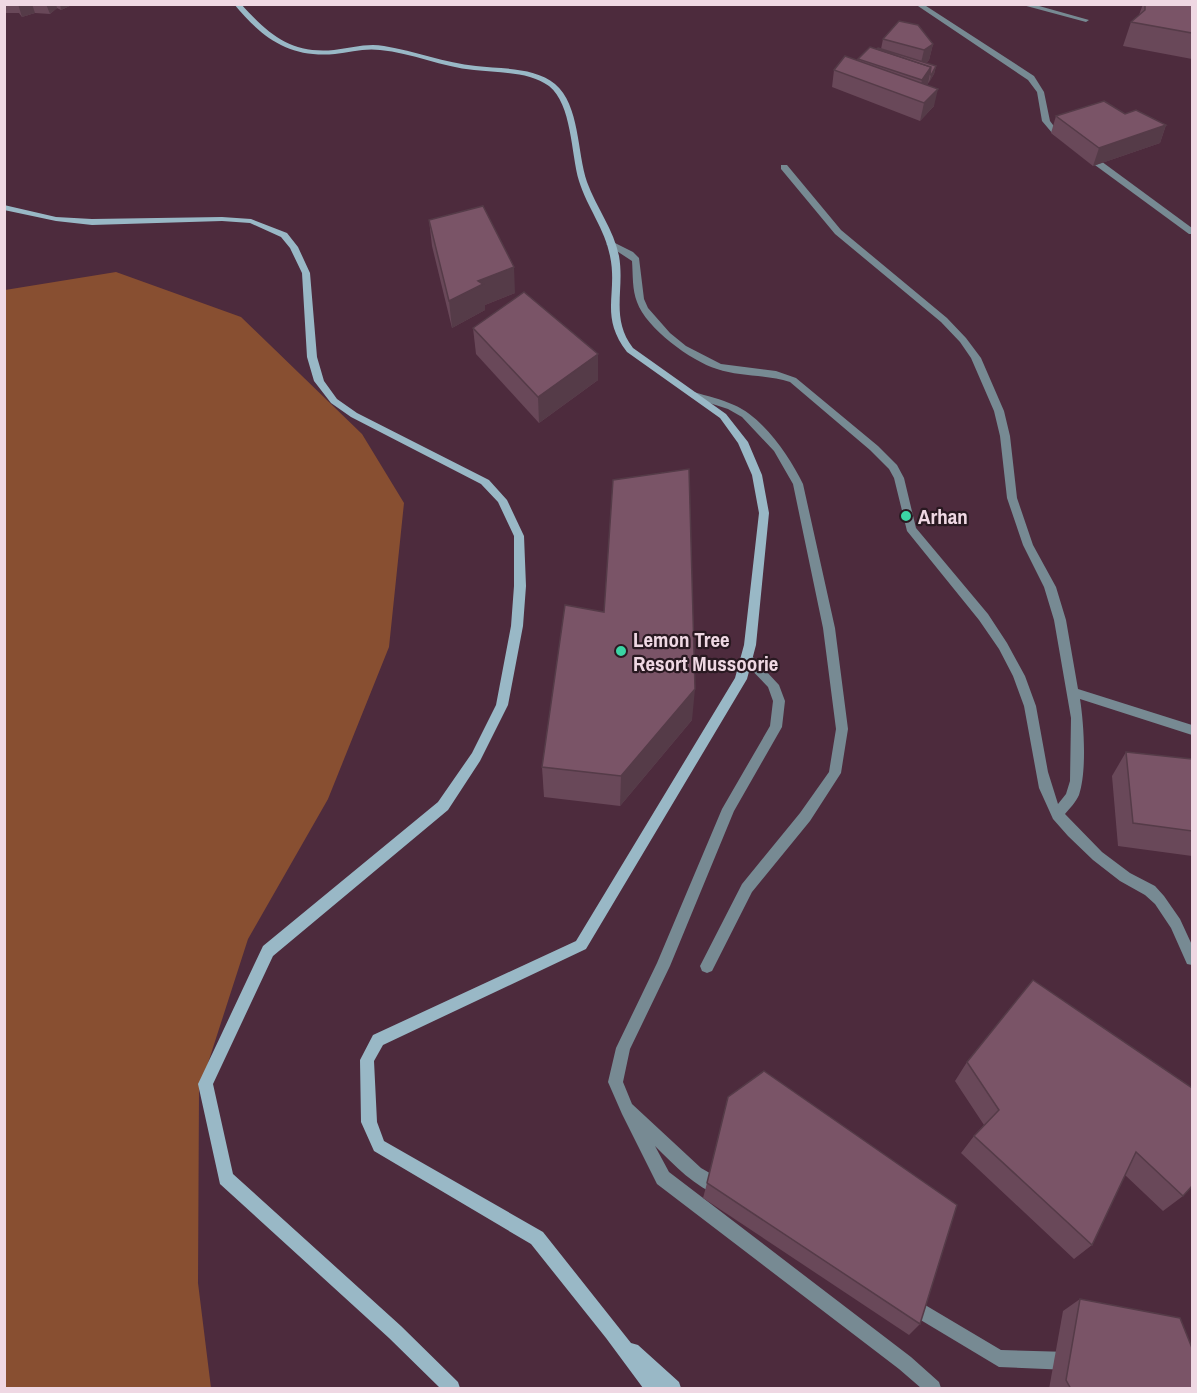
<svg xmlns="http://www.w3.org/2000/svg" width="1197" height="1393" font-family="'Archivo Narrow',sans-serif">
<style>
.green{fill:#884f31}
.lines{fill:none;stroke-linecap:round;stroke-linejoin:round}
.lane{fill:#778a93;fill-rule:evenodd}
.street{fill:#778a93;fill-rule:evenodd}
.secondary{fill:#99b8c6;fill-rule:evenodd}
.wall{fill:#694859}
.shaded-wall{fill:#553b48}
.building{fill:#7a5467;stroke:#553b48;stroke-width:1.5}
.poi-dot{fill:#3bd4a4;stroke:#291921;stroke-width:2}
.labels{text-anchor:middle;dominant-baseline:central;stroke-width:4.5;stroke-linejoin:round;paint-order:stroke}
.poi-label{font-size:21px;font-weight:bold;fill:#efd8e3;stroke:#291921;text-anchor:start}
</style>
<rect width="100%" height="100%" fill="#4d2b3d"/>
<!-- green -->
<path class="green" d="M 116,272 L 241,317 L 362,434 L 404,503 L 389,647 L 328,799 L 248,939 L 199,1091 L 198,1283 L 211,1388 L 5,1388 L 5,290 Z"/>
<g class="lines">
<!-- lane -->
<path class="lane" d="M 1019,4 L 1032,4 L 1089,20 L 1086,22 Z"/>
<!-- street -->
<g class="street">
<path d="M 915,4 L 923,4 L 1034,76 L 1044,92 L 1050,121 L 1056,129 L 1069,137 L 1069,141 L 1063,141 L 1053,134 L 1042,121 L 1037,92 L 1028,80 Z"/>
<path d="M 1084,153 L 1090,153 L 1192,228 L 1192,234 L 1189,234 L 1084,157 Z"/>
<path d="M 781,165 L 787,165 L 841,230 L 947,318 L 966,338 L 981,358 L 1004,411 L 1010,436 L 1017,498 L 1033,545 L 1056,587 L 1066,620 L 1078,689 L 1192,725 L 1192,735 L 1080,699 C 1084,724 1087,771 1079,795 C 1076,802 1070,808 1065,814 L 1102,852 L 1130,873 L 1155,886 L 1164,896 L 1180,919 L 1192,945 L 1192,965 L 1187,964 L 1171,928 L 1155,904 L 1145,895 L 1120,881 L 1093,860 L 1068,836 L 1053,819 L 1039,788 L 1024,706 L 1013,676 L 999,649 L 979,620 L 907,531 L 894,478 L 889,469 L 870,450 L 790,382 C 766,374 740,377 717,369 C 691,361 646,328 637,302 C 632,290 633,274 632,261 L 606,244 L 613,242 L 633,252 L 639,258 L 644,299 L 648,308 L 670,333 L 686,346 L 721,364 L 776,371 L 796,378 L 878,446 L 897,465 L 904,478 L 916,528 L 988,614 L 1007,643 L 1025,676 L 1036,706 L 1048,772 L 1058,804 L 1066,794 L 1070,781 L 1071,718 L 1054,620 L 1044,587 L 1023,545 L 1007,498 L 1000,436 L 994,411 L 971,358 L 960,342 L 941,322 L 835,234 L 781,169 Z"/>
<path d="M 694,392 C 707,396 721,399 734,405 C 763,417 790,457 803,484 L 835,628 L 848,729 L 841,773 L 810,821 L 752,892 L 712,971 L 707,973 L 702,971 L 700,966 L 742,884 L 800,813 L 829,772 L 836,729 L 823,628 L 793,484 L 774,451 L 742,417 L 728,409 L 691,397 L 689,395 Z"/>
<path d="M 747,654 L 751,655 L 779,685 L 785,701 L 782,727 L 734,811 L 670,966 L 630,1049 L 623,1082 L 632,1104 L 701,1168 L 727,1183 L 729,1189 L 727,1195 L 721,1197 C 694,1186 675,1166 655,1146 L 669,1172 L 911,1357 L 939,1382 L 941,1388 L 921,1388 L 899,1369 L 657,1184 L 622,1114 L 608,1082 L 616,1048 L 657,963 L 722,809 L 770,726 L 773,701 L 768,687 L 743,661 L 741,658 Z"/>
<path d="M 910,1296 L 1001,1350 L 1069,1352 L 1075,1355 L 1078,1361 L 1075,1367 L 1069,1370 L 999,1367 L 904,1310 L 902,1304 L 904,1298 Z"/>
</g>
<!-- secondary -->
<g class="secondary">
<path d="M 234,4 L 241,4 C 269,35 291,54 334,50 C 351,48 367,43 384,46 C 415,51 445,63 476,66 C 501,69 535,67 555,84 C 580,105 577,153 587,182 C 596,207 614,230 619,256 C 625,290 610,318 633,348 L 726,414 L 748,442 L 762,475 L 769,513 L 756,645 L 747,679 L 586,949 L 383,1045 L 374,1061 L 377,1122 L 384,1141 L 543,1232 L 631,1343 L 638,1345 L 679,1382 L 681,1388 L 643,1388 L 606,1338 L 531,1244 L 374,1151 L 361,1122 L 360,1060 L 373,1035 L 576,941 L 735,678 L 744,645 L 759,513 L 752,475 L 738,443 L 720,418 L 627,352 C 599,316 618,294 610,256 C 605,229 587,207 579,181 C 571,154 572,104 549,86 C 529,71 498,73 474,70 C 442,67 412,53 380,50 C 365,48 350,52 335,54 C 289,58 262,38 234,4 Z"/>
<path d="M 4,205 L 56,217 L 92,219 L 222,217 L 251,219 L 287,233 L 298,247 L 310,273 L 317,357 L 324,381 L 337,399 L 357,413 L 489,480 L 507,500 L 524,536 L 526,586 L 523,626 L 508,705 L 480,761 L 448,810 L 273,956 L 213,1084 L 233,1174 L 401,1326 L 458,1382 L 460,1388 L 440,1388 L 389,1338 L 220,1184 L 198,1084 L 263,946 L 438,802 L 472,753 L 496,705 L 511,626 L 514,586 L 514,536 L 498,502 L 481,484 L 351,417 L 331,403 L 314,381 L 307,357 L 302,273 L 290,248 L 281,237 L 250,223 L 222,221 L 92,225 L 56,221 L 4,210 Z"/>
</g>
</g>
<!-- wall -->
<g class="wall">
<path d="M 4,4 L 74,4 L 61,10 L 57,8 L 50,14 L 35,13 L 22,17 L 19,13 L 4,13 Z"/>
<path d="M 1143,4 L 1192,4 L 1192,59 L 1123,46 L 1131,22 L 1139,15 Z"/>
<path d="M 883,39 L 933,44 L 929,60 L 926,63 L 936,66 L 934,74 L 927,85 L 934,106 L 920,121 L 832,87 L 834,70 L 857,60 L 858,59 L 881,49 Z"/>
<path d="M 1125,114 L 1166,125 L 1160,143 L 1093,166 L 1051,133 L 1056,116 Z"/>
<path d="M 429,220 L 515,293 L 485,305 L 485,310 L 452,328 L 432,246 Z"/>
<path d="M 473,328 L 598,380 L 539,423 L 476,354 Z"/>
<path d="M 692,720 L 620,806 L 544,797 L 542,767 Z"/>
<path d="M 1126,752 L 1192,759 L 1192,856 L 1118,846 L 1112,776 Z"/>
<path d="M 1033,980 L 1183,1196 L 1163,1211 L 1125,1175 L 1092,1245 L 1074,1259 L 961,1153 L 974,1136 L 984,1125 L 955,1081 L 967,1062 Z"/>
<path d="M 707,1183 L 920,1324 L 909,1335 L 703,1198 Z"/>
<path d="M 1080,1299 L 1192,1389 L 1049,1389 L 1063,1311 Z"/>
</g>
<!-- shaded-wall -->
<g class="shaded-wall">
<path d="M 18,4 L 32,4 L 35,13 L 22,17 Z"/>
<path d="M 46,4 L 56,4 L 57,8 L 50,14 Z"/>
<path d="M 60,4 L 74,4 L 61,10 Z"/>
<path d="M 933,44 L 929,60 L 920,67 L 924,50 Z"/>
<path d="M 936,66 L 934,74 L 929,83 L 931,75 Z"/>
<path d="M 931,67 L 928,84 L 918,97 L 922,80 Z"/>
<path d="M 938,89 L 934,106 L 920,121 L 924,103 Z"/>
<path d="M 1166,125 L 1160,143 L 1093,166 L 1099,148 Z"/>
<path d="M 514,267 L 515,293 L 485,305 L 485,310 L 452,328 L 449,301 L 478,281 Z"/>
<path d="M 598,354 L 598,380 L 539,423 L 538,397 Z"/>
<path d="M 695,689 L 692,720 L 620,806 L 621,776 Z"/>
</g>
<!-- building -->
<g class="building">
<path d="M 1145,4 L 1192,4 L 1192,33 L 1131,22 L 1145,10 Z"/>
<path d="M 899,21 L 918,25 L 933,44 L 924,50 L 883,39 Z"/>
<path d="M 870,47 L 931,67 L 922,80 L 858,59 Z"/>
<path d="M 878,48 L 936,66 L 931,75 L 930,74 L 931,67 L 877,49 Z"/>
<path d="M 845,56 L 938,89 L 924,103 L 834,70 Z"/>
<path d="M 1104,101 L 1125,114 L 1136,110 L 1166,125 L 1099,148 L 1056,116 Z"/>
<path d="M 483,206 L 514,267 L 478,281 L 483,284 L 449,301 L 429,220 Z"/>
<path d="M 524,292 L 598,354 L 538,397 L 473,328 Z"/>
<path d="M 689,469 L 695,689 L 621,776 L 542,767 L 565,605 L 604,612 L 613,480 Z"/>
<path d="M 1126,752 L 1192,759 L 1192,831 L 1133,823 Z"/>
<path d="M 1033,980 L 1192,1088 L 1192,1186 L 1183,1196 L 1136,1152 L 1092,1245 L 974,1136 L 999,1110 L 967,1062 Z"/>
<path d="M 764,1071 L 957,1205 L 920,1324 L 707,1183 L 728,1097 Z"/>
<path d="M 1080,1299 L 1180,1318 L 1192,1348 L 1192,1389 L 1071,1389 L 1066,1380 Z"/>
</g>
<!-- markers -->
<g class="poi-dot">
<circle cx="906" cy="516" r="6"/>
<circle cx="621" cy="651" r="6"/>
</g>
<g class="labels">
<!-- poi labels -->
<g class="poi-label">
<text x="918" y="516">Arhan</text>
<text x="633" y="639">Lemon Tree<tspan x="633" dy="24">Resort Mussoorie</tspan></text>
</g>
</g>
<!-- border -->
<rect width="1197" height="1393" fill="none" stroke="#efd8e3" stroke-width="12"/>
</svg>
